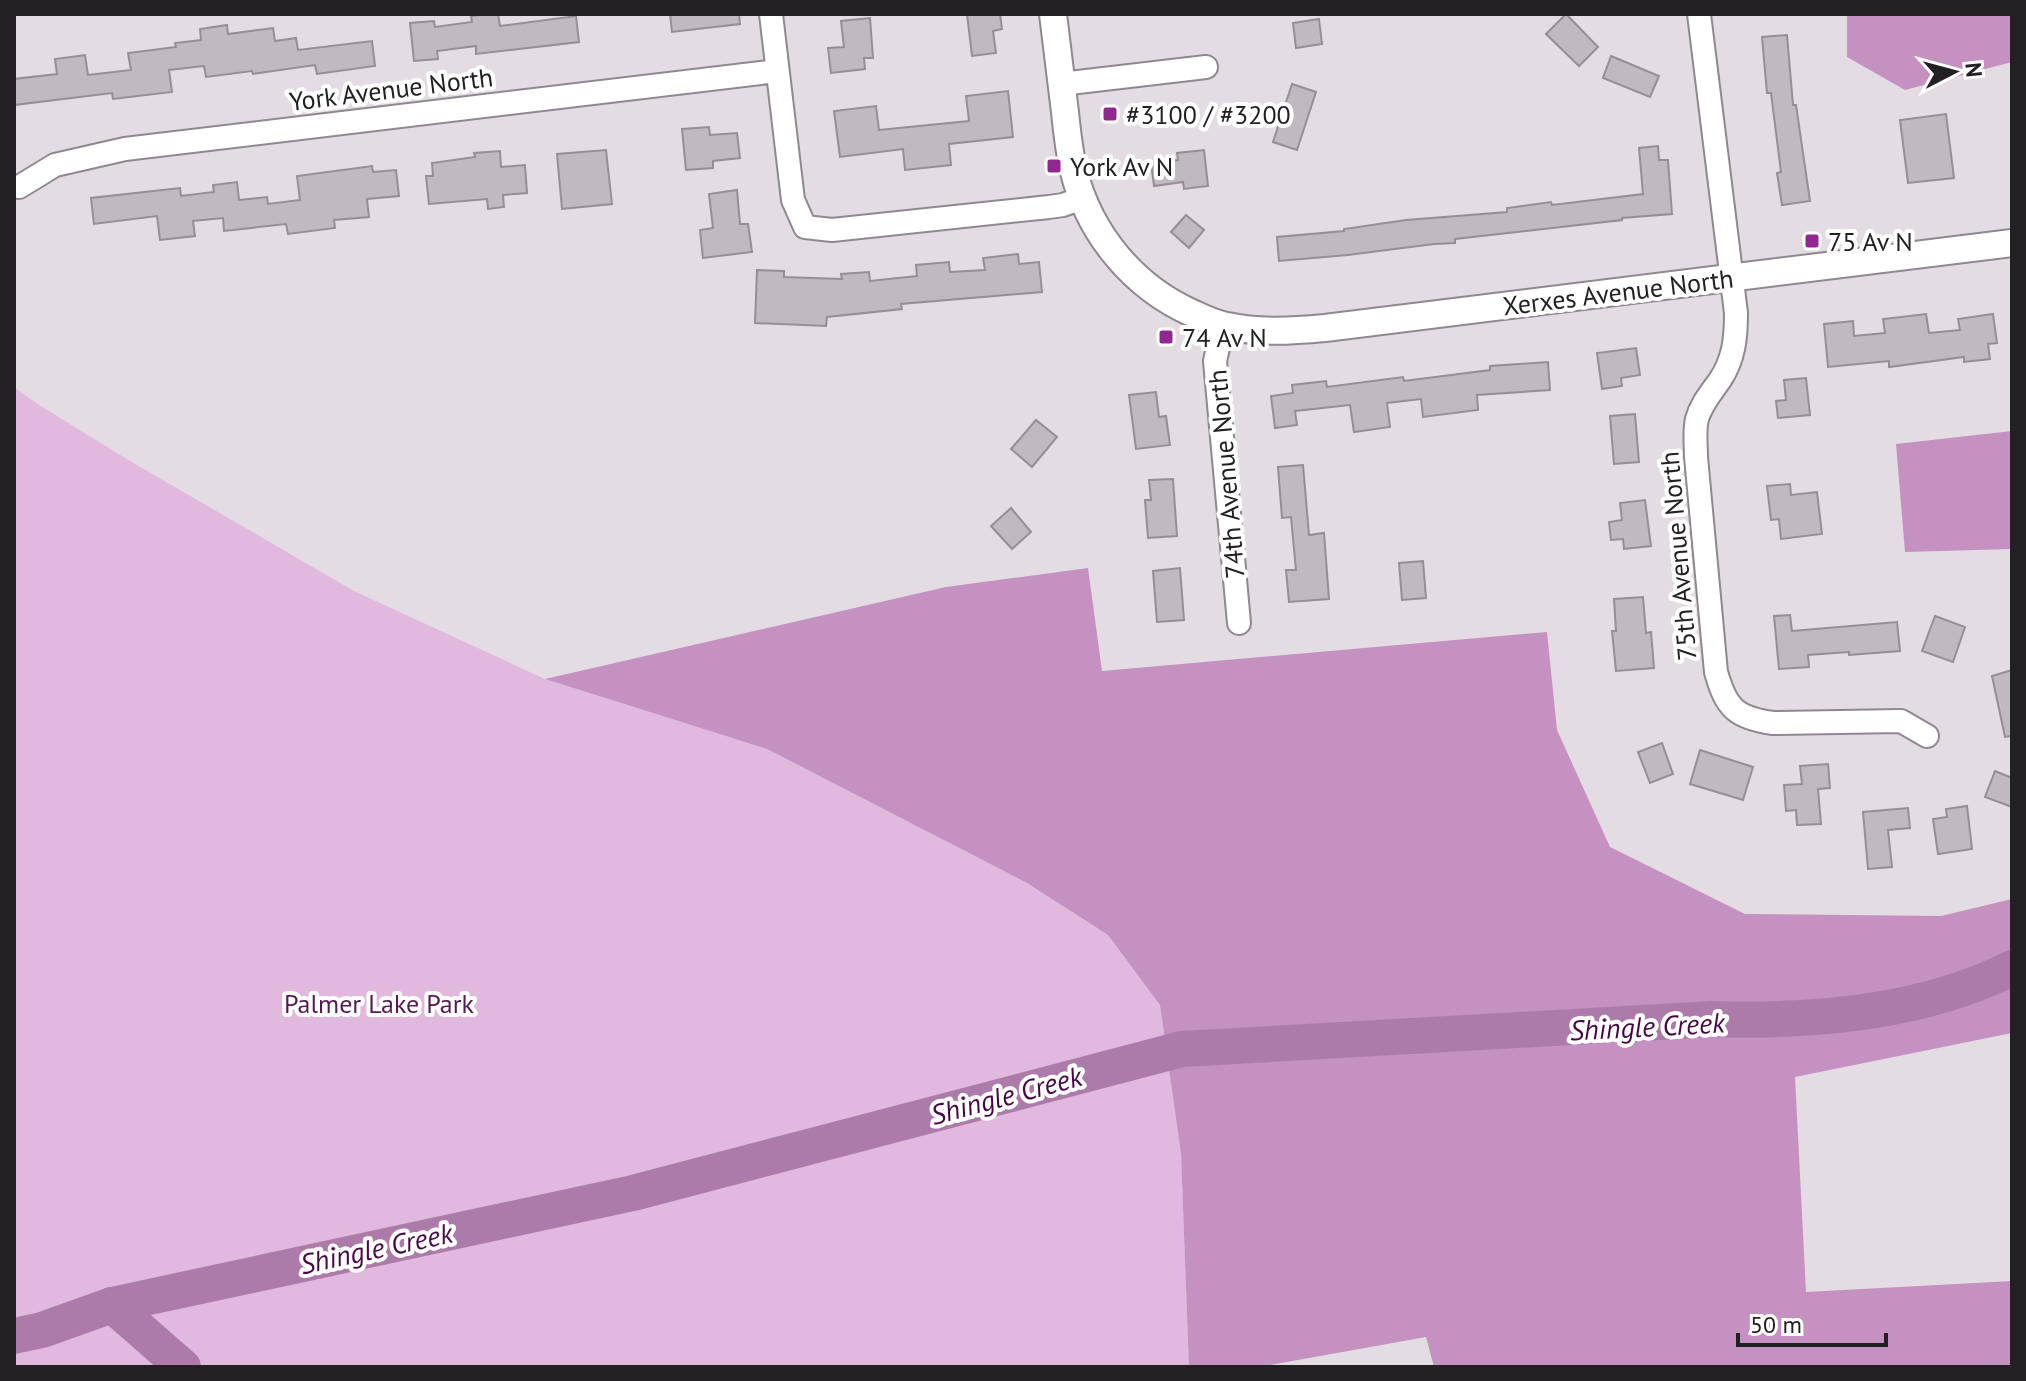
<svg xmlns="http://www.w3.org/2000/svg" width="2026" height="1381" font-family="'PT Sans',sans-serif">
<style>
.green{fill:#e1b8de}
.forest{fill:#c491c1}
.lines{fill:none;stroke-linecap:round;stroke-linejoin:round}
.river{stroke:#ad7baa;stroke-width:36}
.building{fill:#c0b9c0;stroke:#958e94;stroke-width:2}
.minor-casing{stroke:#8f888e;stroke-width:26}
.tertiary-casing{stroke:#8f888e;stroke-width:30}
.minor{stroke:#fff;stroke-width:22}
.tertiary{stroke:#fff;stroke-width:26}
.poi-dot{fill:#90298f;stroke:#fff;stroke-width:3}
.labels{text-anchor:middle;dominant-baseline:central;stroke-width:8;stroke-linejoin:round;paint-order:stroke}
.street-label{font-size:26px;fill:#232023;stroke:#fff}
.poi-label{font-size:26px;fill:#232023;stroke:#fff;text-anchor:start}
.park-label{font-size:26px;fill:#561955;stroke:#fff}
.water-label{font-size:28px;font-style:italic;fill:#470747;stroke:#fff}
</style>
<rect width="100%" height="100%" fill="#e4dce3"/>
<!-- green -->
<path class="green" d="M 14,387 L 39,405 L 130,461 L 354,591 L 545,679 L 767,749 L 1027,883 L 1108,935 L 1160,1005 L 1181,1154 L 1189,1367 L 14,1367 Z"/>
<!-- forest -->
<g class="forest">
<path d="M 1847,14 L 2012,14 L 2012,62 L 1905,90 L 1847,57 Z"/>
<path d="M 2012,431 L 2012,549 L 1905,552 L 1896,444 Z"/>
<path d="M 1088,568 L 1102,671 L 1547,632 L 1557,730 L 1610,847 L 1745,914 L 1941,916 L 2012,899 L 2012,1033 L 1795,1077 L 1806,1292 L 2012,1281 L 2012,1367 L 1434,1367 L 1426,1337 L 1259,1367 L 1189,1367 L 1181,1154 L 1160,1005 L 1108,935 L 1027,883 L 767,749 L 545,679 L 946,587 Z"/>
</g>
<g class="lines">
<!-- river -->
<g class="river">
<path d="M 112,1305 L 183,1367"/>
<path d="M 14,1336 L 42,1330 L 112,1305 L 633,1193 L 1182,1049 L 1713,1019 C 1812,1022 1923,1013 2012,968"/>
</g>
</g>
<!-- building -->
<g class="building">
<path d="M 489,14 L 498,14 L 500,26 L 576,16 L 579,42 L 476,54 L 476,46 L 437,51 L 438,59 L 414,61 L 410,23 L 434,21 L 435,27 L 472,22 L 471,16 Z"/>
<path d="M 670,14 L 739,14 L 740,24 L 672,32 Z"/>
<path d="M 967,14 L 1000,14 L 1002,29 L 993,31 L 996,53 L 972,56 Z"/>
<path d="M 1566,14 L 1598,47 L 1579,66 L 1546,34 Z"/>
<path d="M 870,18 L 873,58 L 864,58 L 865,69 L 831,73 L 828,48 L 844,47 L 841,21 Z"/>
<path d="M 1319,19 L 1322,44 L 1296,48 L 1293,23 Z"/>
<path d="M 227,25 L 228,34 L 273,28 L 275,41 L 296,38 L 298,50 L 372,41 L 375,66 L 317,74 L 315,65 L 253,74 L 252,71 L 206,77 L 204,66 L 169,70 L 172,92 L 113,99 L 112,93 L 14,105 L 14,79 L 57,74 L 55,59 L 85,55 L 88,75 L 131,70 L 128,53 L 176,47 L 175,43 L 201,40 L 200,29 Z"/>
<path d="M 1787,35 L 1793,105 L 1796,105 L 1810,201 L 1782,205 L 1777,173 L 1781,172 L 1771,93 L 1767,93 L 1762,37 Z"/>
<path d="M 1611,56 L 1659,76 L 1650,97 L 1603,78 Z"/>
<path d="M 1292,84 L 1316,92 L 1297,150 L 1273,142 Z"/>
<path d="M 1008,91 L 1013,137 L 949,144 L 951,165 L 905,170 L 903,149 L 840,157 L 834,111 L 876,106 L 879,130 L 969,121 L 966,96 Z"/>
<path d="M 1946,114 L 1954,178 L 1908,183 L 1900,120 Z"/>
<path d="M 709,127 L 710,135 L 737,133 L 740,158 L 713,161 L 713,168 L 686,170 L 682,129 Z"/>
<path d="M 1658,146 L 1659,160 L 1668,160 L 1672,214 L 1622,218 L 1622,220 L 1455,239 L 1455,243 L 1434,244 L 1348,255 L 1279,261 L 1277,237 L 1344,231 L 1344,229 L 1406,220 L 1507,212 L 1507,208 L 1551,202 L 1552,205 L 1643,194 L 1639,148 Z"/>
<path d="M 606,150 L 612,204 L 562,209 L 557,154 Z"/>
<path d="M 1204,150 L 1208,186 L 1184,189 L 1183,182 L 1154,186 L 1151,163 L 1178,160 L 1177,153 Z"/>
<path d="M 500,151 L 501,167 L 525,165 L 527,193 L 503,195 L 504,207 L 488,209 L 487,199 L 429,204 L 426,176 L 433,176 L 432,163 L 475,157 L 474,153 Z"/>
<path d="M 372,166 L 373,172 L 396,170 L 399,196 L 367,199 L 369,217 L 334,220 L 335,228 L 288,234 L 286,224 L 224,231 L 223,218 L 193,221 L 195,236 L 160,240 L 157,216 L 94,224 L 91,198 L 180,188 L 181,196 L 214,192 L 213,185 L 237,182 L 239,200 L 267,197 L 268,204 L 300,200 L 297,176 Z"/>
<path d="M 737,190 L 740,224 L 748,224 L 752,252 L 703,258 L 700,230 L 713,228 L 709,194 Z"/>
<path d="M 1186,215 L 1204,230 L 1189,248 L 1171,232 Z"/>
<path d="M 1018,254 L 1019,264 L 1039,262 L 1042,292 L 901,304 L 902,309 L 827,317 L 826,326 L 755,323 L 757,270 L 784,271 L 784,277 L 842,279 L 841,274 L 869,272 L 870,281 L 917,276 L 916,265 L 949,262 L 950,272 L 985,270 L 983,258 Z"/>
<path d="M 1926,314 L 1929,333 L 1960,330 L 1958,319 L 1993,314 L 1997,343 L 1988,344 L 1990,359 L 1964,362 L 1964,357 L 1889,367 L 1889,361 L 1828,367 L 1824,324 L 1853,321 L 1854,336 L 1885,333 L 1883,319 Z"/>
<path d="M 1636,348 L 1640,375 L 1621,378 L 1622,386 L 1602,389 L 1597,353 Z"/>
<path d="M 1548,362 L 1550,390 L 1477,395 L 1478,410 L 1423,417 L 1421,399 L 1387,403 L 1390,427 L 1354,432 L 1350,405 L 1295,411 L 1297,425 L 1275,428 L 1271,396 L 1293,393 L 1292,385 L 1326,381 L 1327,387 L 1403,377 L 1404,381 L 1490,370 L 1490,366 Z"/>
<path d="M 1806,378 L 1810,415 L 1778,418 L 1776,401 L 1786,400 L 1784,380 Z"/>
<path d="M 1156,392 L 1159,417 L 1166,416 L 1170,445 L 1136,449 L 1129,395 Z"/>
<path d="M 1635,414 L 1639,462 L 1614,464 L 1610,416 Z"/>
<path d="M 1036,420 L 1057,437 L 1032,467 L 1011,449 Z"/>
<path d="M 1303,465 L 1309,535 L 1324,533 L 1329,599 L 1289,602 L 1286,570 L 1296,570 L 1291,517 L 1282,518 L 1278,467 Z"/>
<path d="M 1173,479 L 1177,536 L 1148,538 L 1145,500 L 1151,500 L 1149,480 Z"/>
<path d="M 1790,484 L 1791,495 L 1817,492 L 1822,534 L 1781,539 L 1779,519 L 1771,520 L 1767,486 Z"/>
<path d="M 1645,500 L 1651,546 L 1624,549 L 1623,539 L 1611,540 L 1609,522 L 1622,520 L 1620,503 Z"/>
<path d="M 1011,508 L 1031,532 L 1012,549 L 991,526 Z"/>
<path d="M 1423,561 L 1426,598 L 1402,600 L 1399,563 Z"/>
<path d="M 1180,568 L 1184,620 L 1157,622 L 1153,571 Z"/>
<path d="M 1643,597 L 1646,633 L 1651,632 L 1654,668 L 1616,671 L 1612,631 L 1616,631 L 1614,599 Z"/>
<path d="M 1790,615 L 1792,631 L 1897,622 L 1900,651 L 1849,655 L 1849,652 L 1808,655 L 1809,667 L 1779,669 L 1774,616 Z"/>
<path d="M 1935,616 L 1965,627 L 1953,662 L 1922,651 Z"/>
<path d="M 2012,670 L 2012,736 L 2005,737 L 1992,676 Z"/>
<path d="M 1662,743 L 1673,774 L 1650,783 L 1638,752 Z"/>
<path d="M 1700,750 L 1753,767 L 1743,800 L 1690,784 Z"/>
<path d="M 1828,764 L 1830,788 L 1818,789 L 1821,824 L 1797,825 L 1796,810 L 1786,811 L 1784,785 L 1802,784 L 1800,766 Z"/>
<path d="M 1995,771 L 2012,778 L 2012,807 L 1985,797 Z"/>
<path d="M 1967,806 L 1972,849 L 1938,854 L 1933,819 L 1947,817 L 1946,809 Z"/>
<path d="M 1908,808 L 1910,828 L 1888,830 L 1892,867 L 1868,869 L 1863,812 Z"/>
</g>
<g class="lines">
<defs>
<g id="minor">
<path d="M 771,14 L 793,200 L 805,227 L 832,230 L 1049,207 L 1063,205 L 1082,198"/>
<path d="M 1699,14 L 1736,313 C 1736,338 1734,359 1720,380 C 1711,393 1701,404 1697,419 C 1694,431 1696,445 1696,457 L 1716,672 C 1726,708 1736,718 1773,723 L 1901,721 L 1927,736"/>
<path d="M 1061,84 L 1206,67"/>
<path d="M 19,187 L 55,165 L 125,149 L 777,71"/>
<path d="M 1223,326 L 1215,361 L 1239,623"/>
</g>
<path id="tertiary" d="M 1053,14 C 1057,47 1061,79 1065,112 C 1067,132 1069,152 1074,172 C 1090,235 1134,287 1192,313 C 1203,318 1215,324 1227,326 C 1259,333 1292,331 1325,328 L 2012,243"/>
</defs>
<!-- minor casing -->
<use href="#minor" class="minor-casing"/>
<!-- tertiary casing -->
<use href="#tertiary" class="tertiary-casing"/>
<!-- minor -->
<use href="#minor" class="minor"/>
<!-- tertiary -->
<use href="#tertiary" class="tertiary"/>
</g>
<!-- markers -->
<g class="poi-dot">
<rect x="1102" y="106" width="16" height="16" rx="4"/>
<rect x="1046" y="158" width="16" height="16" rx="4"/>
<rect x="1804" y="233" width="16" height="16" rx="4"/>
<rect x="1158" y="329" width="16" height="16" rx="4"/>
</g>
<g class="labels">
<!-- street labels -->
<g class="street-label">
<text transform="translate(391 89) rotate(-7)">York Avenue North</text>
<text transform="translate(1618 292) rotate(-7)">Xerxes Avenue North</text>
<text transform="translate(1226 474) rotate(-95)">74th Avenue North</text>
<text transform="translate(1678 556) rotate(-95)">75th Avenue North</text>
</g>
<!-- poi labels -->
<g class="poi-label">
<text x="1126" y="114">#3100 / #3200</text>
<text x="1070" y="166">York Av N</text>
<text x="1828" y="241">75 Av N</text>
<text x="1182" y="337">74 Av N</text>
</g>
<!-- park labels -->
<g class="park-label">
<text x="379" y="1003">Palmer Lake Park</text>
</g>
<!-- water labels -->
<g class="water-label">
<text transform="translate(1647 1026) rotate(-3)">Shingle Creek</text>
<text transform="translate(1006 1095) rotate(-15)">Shingle Creek</text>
<text transform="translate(376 1248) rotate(-12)">Shingle Creek</text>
</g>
</g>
<!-- border -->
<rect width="2026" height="1381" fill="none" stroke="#232023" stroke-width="32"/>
<!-- north arrow -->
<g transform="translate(1954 72) rotate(84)" stroke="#ffffff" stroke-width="6" paint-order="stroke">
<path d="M0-6L14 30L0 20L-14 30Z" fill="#232023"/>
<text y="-12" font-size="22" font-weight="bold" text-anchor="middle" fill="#232023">N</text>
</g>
<!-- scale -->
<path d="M1738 1333v12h148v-12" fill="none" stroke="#232023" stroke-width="4"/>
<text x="1750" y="1333" font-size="24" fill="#232023" stroke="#ffffff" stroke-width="6" paint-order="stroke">50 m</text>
</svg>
